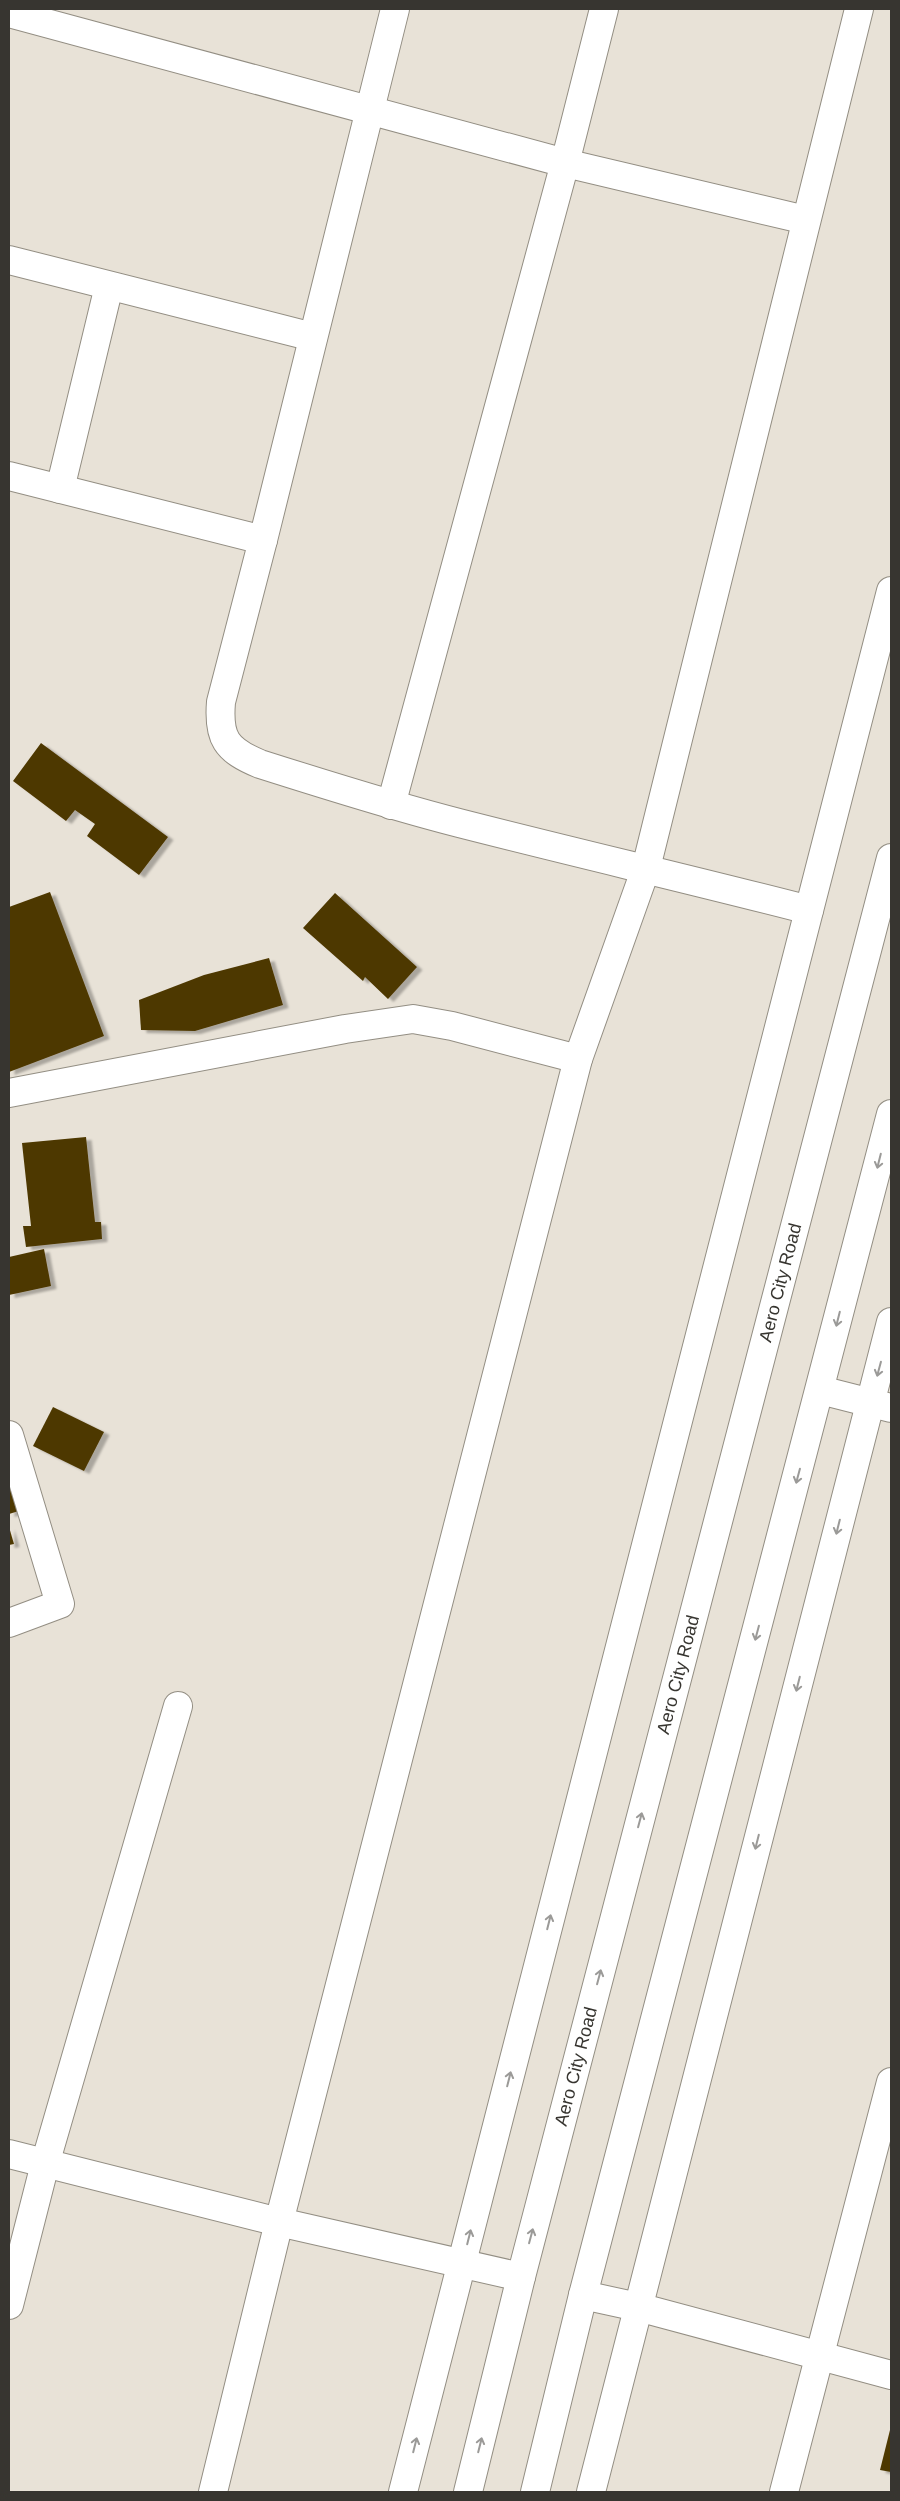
<svg xmlns="http://www.w3.org/2000/svg" width="900" height="2501" font-family="Helvetica,sans-serif">
<style>
.building{fill:#4e3803;filter:url(#shadow)}
.lines{fill:none;stroke-linecap:round;stroke-linejoin:round}
.street-casing{stroke:#938e83;stroke-width:30}
.secondary-casing{stroke:#938e83;stroke-width:30}
.street{stroke:#fff;stroke-width:28}
.secondary{stroke:#fff;stroke-width:28}
.oneway{stroke:#9b9a98}
.labels{text-anchor:middle;dominant-baseline:central;stroke-width:5;stroke-linejoin:round;paint-order:stroke}
.street-label{font-size:18px;fill:#373530;stroke:#f6f0e4}
</style>
<defs>
<filter id="shadow"><feDropShadow dx="5.5" dy="3" stdDeviation="1" flood-color="#0004"/></filter>
</defs>
<rect width="100%" height="100%" fill="#e8e2d7"/>
<!-- building -->
<g class="building">
<path d="M 41,743 L 168,837 L 139,875 L 87,836 L 95,824 L 75,810 L 66,821 L 13,781 Z"/>
<path d="M 50,892 L 104,1036 L 9,1072 L 9,907 Z"/>
<path d="M 335,893 L 417,967 L 388,999 L 365,977 L 363,981 L 303,928 Z"/>
<path d="M 269,958 L 283,1005 L 195,1031 L 141,1030 L 139,1000 L 204,975 Z"/>
<path d="M 86,1137 L 95,1222 L 101,1222 L 102,1239 L 26,1247 L 23,1226 L 31,1226 L 22,1143 Z"/>
<path d="M 44,1249 L 51,1286 L 9,1295 L 9,1257 Z"/>
<path d="M 53,1407 L 104,1432 L 84,1471 L 33,1446 Z"/>
<path d="M 9,1469 L 22,1510 L 9,1514 Z"/>
<path d="M 9,1527 L 14,1544 L 9,1545 Z"/>
<path d="M 891,2426 L 891,2472 L 880,2470 Z"/>
</g>
<g class="lines">
<defs>
<g id="street">
<path d="M 9,13 L 565,163 L 806,220"/>
<path d="M 9,260 L 313,337"/>
<path d="M 9,476 L 263,540 L 221,702 C 218,738 226,750 260,764 C 326,785 392,806 459,823 C 576,853 693,880 809,910"/>
<path d="M 60,489 L 109,286"/>
<path d="M 263,540 L 395,9"/>
<path d="M 391,805 L 565,163 L 604,9"/>
<path d="M 9,1093 L 345,1029 L 413,1019 L 452,1026 L 578,1059"/>
<path d="M 820,1390 L 891,1408"/>
<path d="M 9,1435 L 60,1604 L 9,1623"/>
<path d="M 9,2154 L 279,2222 L 521,2277"/>
<path d="M 583,2295 L 638,2307 L 891,2375"/>
<path d="M 9,2305 L 45,2164 L 178,1706"/>
<path d="M 213,2492 L 279,2222 L 578,1059 L 646,868 L 859,9"/>
<path d="M 403,2492 L 891,591"/>
<path d="M 591,2492 L 891,1322"/>
<path d="M 784,2492 L 891,2082"/>
</g>
<g id="secondary">
<path id="s1" d="M 468,2492 L 521,2277 L 891,858"/>
<path d="M 535,2492 L 583,2295 L 891,1114"/>
</g>
</defs>
<!-- street casing -->
<use href="#street" class="street-casing"/>
<!-- secondary casing -->
<use href="#secondary" class="secondary-casing"/>
<!-- street -->
<use href="#street" class="street"/>
<!-- secondary -->
<use href="#secondary" class="secondary"/>
</g>
<!-- one-way arrows -->
<defs><path id="oneway-shaft" d="M-6 0H5M1.5-3L5.5 0L1.5 3" fill="none" stroke-width="1.6" stroke-linecap="round" stroke-linejoin="round" transform="scale(1.25)"/></defs>
<g class="oneway">
<use href="#oneway-shaft" transform="translate(879 1161) rotate(104)"/>
<use href="#oneway-shaft" transform="translate(838 1319) rotate(104)"/>
<use href="#oneway-shaft" transform="translate(879 1369) rotate(105)"/>
<use href="#oneway-shaft" transform="translate(798 1476) rotate(105)"/>
<use href="#oneway-shaft" transform="translate(838 1527) rotate(104)"/>
<use href="#oneway-shaft" transform="translate(757 1633) rotate(105)"/>
<use href="#oneway-shaft" transform="translate(798 1684) rotate(104)"/>
<use href="#oneway-shaft" transform="translate(640 1820) rotate(-75)"/>
<use href="#oneway-shaft" transform="translate(757 1842) rotate(104)"/>
<use href="#oneway-shaft" transform="translate(549 1922) rotate(-76)"/>
<use href="#oneway-shaft" transform="translate(599 1977) rotate(-75)"/>
<use href="#oneway-shaft" transform="translate(509 2079) rotate(-76)"/>
<use href="#oneway-shaft" transform="translate(531 2236) rotate(-75)"/>
<use href="#oneway-shaft" transform="translate(469 2237) rotate(-76)"/>
<use href="#oneway-shaft" transform="translate(415 2445) rotate(-76)"/>
<use href="#oneway-shaft" transform="translate(480 2445) rotate(-76)"/>
</g>
<g class="labels">
<!-- street labels -->
<g class="street-label">
<text stroke="none"><textPath href="#s1" startOffset="1249">Aero City Road</textPath></text>
<text stroke="none"><textPath href="#s1" startOffset="844">Aero City Road</textPath></text>
<text stroke="none"><textPath href="#s1" startOffset="439">Aero City Road</textPath></text>
</g>
</g>
<!-- border -->
<rect width="900" height="2501" fill="none" stroke="#373530" stroke-width="20"/>
</svg>
